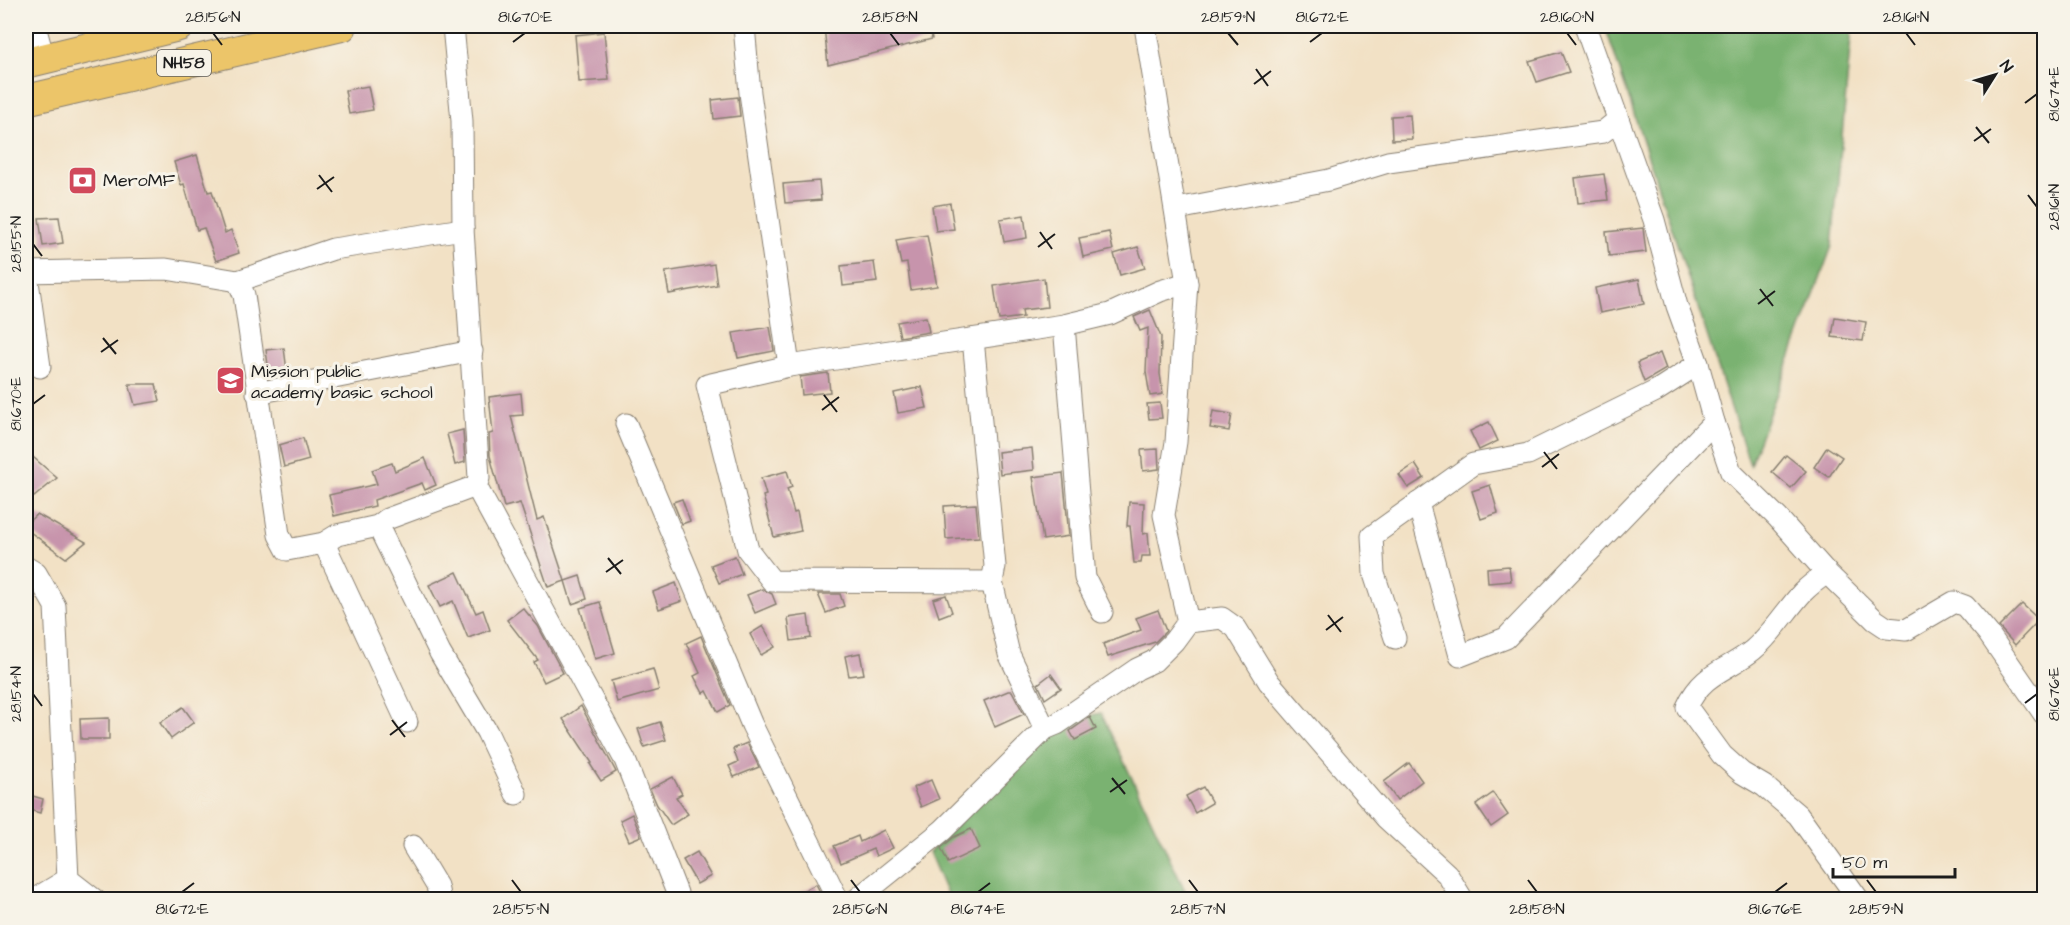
<svg xmlns="http://www.w3.org/2000/svg" width="2070" height="925" font-family="'Architects Daughter',sans-serif">
<style>
.forest{fill:#7ab271;stroke:#4b6746;stroke-width:1.5}
.building{fill:#c794ac}
.lines{fill:none;stroke-linecap:round;stroke-linejoin:round}
.minor-casing{stroke:#877e70;stroke-width:23}
.highway-casing{stroke:#877e70;stroke-width:32}
.minor{stroke:#fff;stroke-width:21}
.highway{stroke:#ecc569;stroke-width:30}
.ticks{fill:none;stroke:#1c1c1c;stroke-width:2}
.labels{text-anchor:middle;dominant-baseline:central;stroke-width:6;stroke-linejoin:round;paint-order:stroke}
.shield{fill:#f7f3e8;stroke:#5e5c59;stroke-width:1.5}
.shield-label{font-size:16px;font-weight:bold;fill:#1c1c1c}
.poi-label{font-size:18px;fill:#1c1c1c;stroke:#f7f3e8;text-anchor:start}
.neatline{fill:none;stroke:#1c1c1c;stroke-width:2}
.ticks-label{font-size:15px;text-anchor:middle;fill:#1c1c1c}
</style>
<rect width="100%" height="100%" fill="#f7f3e8"/>
<filter id="ink" filterUnits="userSpaceOnUse"><feTurbulence type="fractalNoise" baseFrequency=".0167" numOctaves="2"/><feDisplacementMap in="SourceGraphic" scale="12" xChannelSelector="R" yChannelSelector="G"/><feConvolveMatrix kernelMatrix="1 2 1 2 8 2 1 2 1" color-interpolation-filters="sRGB"/></filter>
<filter id="wash" filterUnits="userSpaceOnUse"><feTurbulence type="fractalNoise" baseFrequency=".008" numOctaves="4" result="noise"/><feDisplacementMap in="SourceGraphic" scale="24" xChannelSelector="R" yChannelSelector="G"/><feGaussianBlur stdDeviation="1.35" result="paint"/><feColorMatrix in="noise" values="0 0 0 0 0 0 0 0 0 0 0 0 0 0 0 0 0 1.4 0 .05"/><feComposite in="paint" operator="in"/></filter>
<g filter="url(#wash)">
<rect width="100%" height="100%" fill="#f2e1c5"/>
<!-- forest -->
<g class="forest">
<path d="M 1605,26 L 1852,26 L 1832,246 L 1750,465 Z"/>
<path d="M 1101,713 L 1189,899 L 949,899 L 929,852 L 1057,724 Z"/>
</g>
<g id="blocks">
<!-- building -->
<g class="building">
<path d="M 824,26 L 930,26 L 932,39 L 828,65 Z"/>
<path d="M 604,32 L 609,80 L 579,82 L 575,35 Z"/>
<path d="M 1561,52 L 1569,72 L 1537,82 L 1529,61 Z"/>
<path d="M 368,86 L 373,110 L 349,114 L 345,90 Z"/>
<path d="M 738,97 L 740,116 L 714,119 L 712,100 Z"/>
<path d="M 1410,115 L 1412,139 L 1392,140 L 1391,116 Z"/>
<path d="M 197,155 L 208,192 L 212,191 L 225,233 L 231,230 L 239,253 L 216,261 L 204,228 L 197,230 L 184,184 L 181,185 L 174,162 Z"/>
<path d="M 1604,174 L 1608,200 L 1578,203 L 1575,178 Z"/>
<path d="M 819,181 L 821,200 L 785,203 L 783,184 Z"/>
<path d="M 950,203 L 954,229 L 936,231 L 932,206 Z"/>
<path d="M 1024,215 L 1027,238 L 1004,242 L 1000,219 Z"/>
<path d="M 59,217 L 63,243 L 43,246 L 39,218 Z"/>
<path d="M 1643,228 L 1646,252 L 1609,256 L 1606,232 Z"/>
<path d="M 1109,232 L 1113,250 L 1083,257 L 1079,238 Z"/>
<path d="M 927,235 L 937,286 L 911,290 L 907,263 L 901,264 L 896,240 Z"/>
<path d="M 1138,247 L 1145,268 L 1120,275 L 1114,254 Z"/>
<path d="M 874,262 L 877,282 L 843,286 L 841,266 Z"/>
<path d="M 714,264 L 717,285 L 669,294 L 665,272 Z"/>
<path d="M 1044,278 L 1047,307 L 1022,310 L 1023,317 L 999,320 L 994,286 Z"/>
<path d="M 1639,279 L 1644,304 L 1600,313 L 1595,288 Z"/>
<path d="M 1150,310 L 1161,337 L 1160,374 L 1163,394 L 1150,396 L 1146,372 L 1148,328 L 1140,331 L 1134,317 Z"/>
<path d="M 926,317 L 929,332 L 900,337 L 897,322 Z"/>
<path d="M 1835,317 L 1866,322 L 1863,341 L 1832,337 Z"/>
<path d="M 770,327 L 774,351 L 738,358 L 733,333 Z"/>
<path d="M 284,348 L 287,371 L 269,373 L 266,350 Z"/>
<path d="M 1660,353 L 1666,369 L 1644,382 L 1637,363 Z"/>
<path d="M 828,373 L 830,392 L 802,395 L 800,377 Z"/>
<path d="M 129,384 L 156,384 L 160,401 L 135,405 Z"/>
<path d="M 922,387 L 927,408 L 898,413 L 894,393 Z"/>
<path d="M 521,393 L 523,415 L 511,416 L 537,520 L 544,517 L 565,581 L 548,587 L 520,503 L 504,507 L 490,456 L 489,434 L 493,433 L 489,397 Z"/>
<path d="M 1160,403 L 1162,418 L 1149,419 L 1147,404 Z"/>
<path d="M 1213,411 L 1232,414 L 1229,431 L 1210,428 Z"/>
<path d="M 1489,422 L 1498,441 L 1479,450 L 1470,431 Z"/>
<path d="M 463,430 L 465,462 L 455,465 L 447,434 Z"/>
<path d="M 303,438 L 309,460 L 284,467 L 279,445 Z"/>
<path d="M 1827,447 L 1842,457 L 1829,477 L 1814,467 Z"/>
<path d="M 1032,448 L 1034,470 L 1000,474 L 998,452 Z"/>
<path d="M 1158,449 L 1159,469 L 1143,471 L 1141,450 Z"/>
<path d="M 26,451 L 57,478 L 34,497 L 26,490 Z"/>
<path d="M 1786,455 L 1806,471 L 1791,488 L 1772,472 Z"/>
<path d="M 425,458 L 436,485 L 425,490 L 422,483 L 374,500 L 375,506 L 334,516 L 329,495 L 377,484 L 372,470 L 392,463 L 395,471 Z"/>
<path d="M 1415,464 L 1424,478 L 1408,488 L 1399,475 Z"/>
<path d="M 787,471 L 792,487 L 787,489 L 794,513 L 797,512 L 801,531 L 774,537 L 763,496 L 766,495 L 761,478 Z"/>
<path d="M 1063,473 L 1069,536 L 1043,540 L 1033,477 Z"/>
<path d="M 1490,485 L 1498,513 L 1481,519 L 1472,491 Z"/>
<path d="M 682,499 L 690,521 L 682,524 L 673,502 Z"/>
<path d="M 1129,502 L 1144,503 L 1143,534 L 1148,533 L 1150,556 L 1142,556 L 1141,563 L 1134,563 L 1130,526 L 1127,526 Z"/>
<path d="M 976,504 L 979,537 L 946,539 L 944,506 Z"/>
<path d="M 37,514 L 86,542 L 66,558 L 26,529 L 26,524 Z"/>
<path d="M 735,556 L 742,574 L 719,583 L 711,565 Z"/>
<path d="M 1509,566 L 1511,581 L 1488,583 L 1487,568 Z"/>
<path d="M 457,572 L 476,613 L 483,610 L 490,630 L 468,638 L 453,601 L 440,607 L 429,585 Z"/>
<path d="M 580,576 L 587,599 L 572,604 L 565,581 Z"/>
<path d="M 676,583 L 682,601 L 659,609 L 653,592 Z"/>
<path d="M 762,589 L 772,594 L 776,604 L 755,613 L 747,595 Z"/>
<path d="M 818,594 L 840,594 L 844,606 L 826,613 Z"/>
<path d="M 946,595 L 952,612 L 939,617 L 933,599 Z"/>
<path d="M 600,602 L 615,653 L 595,659 L 580,608 Z"/>
<path d="M 2022,604 L 2039,620 L 2015,645 L 1999,627 Z"/>
<path d="M 523,608 L 538,626 L 563,673 L 544,682 L 534,662 L 538,660 L 507,620 Z"/>
<path d="M 1158,610 L 1166,631 L 1155,642 L 1108,657 L 1103,644 L 1141,630 L 1136,618 Z"/>
<path d="M 808,615 L 811,638 L 791,641 L 788,618 Z"/>
<path d="M 763,626 L 775,647 L 761,655 L 750,634 Z"/>
<path d="M 701,636 L 730,705 L 718,712 L 707,691 L 703,693 L 694,676 L 700,673 L 686,643 Z"/>
<path d="M 860,653 L 864,674 L 849,676 L 845,656 Z"/>
<path d="M 653,669 L 659,690 L 617,702 L 611,681 Z"/>
<path d="M 1051,674 L 1061,688 L 1045,699 L 1038,684 Z"/>
<path d="M 1008,691 L 1012,691 L 1024,714 L 995,727 L 984,701 Z"/>
<path d="M 581,706 L 616,772 L 601,781 L 590,764 L 592,763 L 563,719 Z"/>
<path d="M 183,707 L 194,722 L 171,739 L 160,723 Z"/>
<path d="M 1090,717 L 1096,729 L 1075,740 L 1070,731 Z"/>
<path d="M 109,718 L 109,739 L 81,739 L 80,719 Z"/>
<path d="M 660,722 L 666,740 L 644,747 L 638,729 Z"/>
<path d="M 747,743 L 759,767 L 734,777 L 729,766 L 738,762 L 733,749 Z"/>
<path d="M 1409,763 L 1422,781 L 1397,800 L 1384,782 Z"/>
<path d="M 673,777 L 682,794 L 676,797 L 688,814 L 671,825 L 657,805 L 650,789 Z"/>
<path d="M 931,780 L 939,799 L 921,807 L 913,788 Z"/>
<path d="M 1203,787 L 1212,803 L 1195,813 L 1186,796 Z"/>
<path d="M 1493,793 L 1508,815 L 1491,827 L 1476,805 Z"/>
<path d="M 26,794 L 43,799 L 40,813 L 26,809 Z"/>
<path d="M 632,814 L 641,836 L 629,841 L 620,820 Z"/>
<path d="M 971,829 L 980,848 L 948,863 L 941,848 L 954,837 Z"/>
<path d="M 884,830 L 893,848 L 876,856 L 873,849 L 841,863 L 834,846 L 858,836 L 860,842 Z"/>
<path d="M 697,852 L 711,876 L 697,884 L 683,860 Z"/>
<path d="M 816,884 L 824,900 L 786,900 Z"/>
</g>
</g>
</g>
<g filter="url(#ink)">
<use href="#blocks" fill-opacity="0" stroke="#877e70" stroke-width="1.5"/>
<g class="lines">
<defs>
<g id="minor">
<path d="M 35,26 L 44,59"/>
<path d="M 453,26 L 462,121 L 463,229 L 479,478 L 476,486 L 625,760 L 677,893 L 677,900"/>
<path d="M 744,26 L 750,93 L 789,366"/>
<path d="M 1145,26 L 1187,283"/>
<path d="M 1585,26 L 1654,220 L 1677,306 L 1698,364 L 1714,422 L 1731,472 L 1778,518 L 1827,573 L 1875,620 L 1887,628 L 1906,630 L 1954,602 L 1965,606 L 1988,633 L 2044,714"/>
<path d="M 1177,209 L 1329,180 L 1388,162 L 1603,132 L 1618,120"/>
<path d="M 26,267 L 40,367"/>
<path d="M 26,272 L 166,269 L 238,281 L 333,249 L 463,229"/>
<path d="M 238,281 L 244,295 L 279,535 L 287,550 L 324,543 L 337,535 L 378,526 L 387,519 L 476,486"/>
<path d="M 1064,325 L 1085,578 L 1102,612"/>
<path d="M 973,339 L 995,566 L 992,582 L 1009,654 L 1045,729"/>
<path d="M 257,393 L 472,351"/>
<path d="M 626,424 L 752,725 L 838,900"/>
<path d="M 1418,503 L 1460,656 L 1506,638 L 1714,422"/>
<path d="M 378,526 L 440,653 L 487,732 L 516,794"/>
<path d="M 324,543 L 407,722"/>
<path d="M 26,567 L 36,573 L 55,606 L 68,879 L 95,900"/>
<path d="M 1827,573 C 1818,579 1809,586 1802,593 C 1785,612 1772,634 1753,650 C 1727,671 1703,672 1687,707 L 1722,755 L 1742,773 L 1764,786 L 1798,815 L 1859,900"/>
<path d="M 1188,622 L 1222,618 L 1236,628 L 1269,682 L 1386,818 L 1447,874 L 1463,900"/>
<path d="M 1395,638 L 1374,574 L 1372,536 L 1473,464 L 1528,454 L 1656,391 L 1698,364"/>
<path d="M 413,846 L 437,886 L 440,900"/>
<path d="M 33,900 L 68,879"/>
<path d="M 856,900 L 943,830 L 1045,729 L 1057,724 L 1137,669 L 1154,661 L 1174,641 L 1188,622 L 1164,515 L 1176,442 L 1187,283 L 1160,291 L 1110,314 L 1064,325 L 789,366 L 707,385 L 748,550 L 772,581 L 992,582"/>
</g>
<g id="highway">
<path d="M 26,63 L 179,26"/>
<path d="M 26,100 L 342,26"/>
</g>
</defs>
<!-- minor casing -->
<use href="#minor" class="minor-casing"/>
<!-- highway casing -->
<use href="#highway" class="highway-casing"/>
<!-- minor -->
<use href="#minor" class="minor"/>
<!-- highway -->
<use href="#highway" class="highway"/>
</g>
</g>
<!-- ticks -->
<path class="ticks" d="M 213,33 L 222,45M 890,33 L 899,45M 1228,33 L 1238,45M 1567,33 L 1576,45M 1906,33 L 1915,45M 513,42 L 525,33M 1310,42 L 1322,33M 1256,69 L 1268,86M 1254,84 L 1271,71M 2025,103 L 2037,94M 1976,127 L 1989,143M 1974,141 L 1991,129M 319,175 L 332,192M 317,189 L 334,177M 2028,195 L 2037,207M 1040,232 L 1052,249M 33,244 L 42,256M 1038,247 L 1055,234M 1760,289 L 1773,306M 1758,304 L 1775,291M 103,338 L 116,354M 101,352 L 118,340M 824,395 L 837,412M 33,404 L 45,395M 822,410 L 839,397M 1544,452 L 1557,469M 1542,467 L 1559,454M 608,558 L 621,574M 606,572 L 623,560M 1328,615 L 1341,632M 1326,630 L 1343,617M 33,694 L 42,706M 2025,703 L 2037,694M 392,720 L 405,737M 390,735 L 407,722M 1112,778 L 1125,794M 1110,792 L 1127,780M 512,880 L 521,892M 851,880 L 860,892M 1189,880 L 1198,892M 1528,880 L 1537,892M 1867,880 L 1876,892M 182,892 L 194,883M 978,892 L 990,883M 1775,892 L 1787,883"/>
<!-- icons -->
<defs>
<symbol id="bank-square" viewBox="-11 -11 22 22"><rect x="-9" y="-9" width="18" height="18" rx="4" fill="#d1495b" stroke="#f7f3e8"/><path d="M-6-4H6V4H-6ZM0-2.3a2.3 2.3 0 1 0 0 4.6a2.3 2.3 0 1 0 0-4.6Z" fill="#fff"/></symbol>
<symbol id="school-square" viewBox="-11 -11 22 22"><rect x="-9" y="-9" width="18" height="18" rx="4" fill="#d1495b" stroke="#f7f3e8"/><path d="M0-5L7-2L0 1L-7-2ZM-4 1L0 2.5L4 1V4Q0 6-4 4Z" fill="#fff"/></symbol>
</defs>
<g fill-rule="evenodd">
<use href="#bank-square" x="66" y="164" width="33" height="33"/>
<use href="#school-square" x="214" y="364" width="33" height="33"/>
</g>
<g class="labels">
<!-- shield labels -->
<rect class="shield" x="157" y="50" width="54" height="26" rx="4.5"/>
<g class="shield-label">
<text x="184" y="63">NH58</text>
</g>
<!-- poi labels -->
<g class="poi-label">
<text x="103" y="180">MeroMF</text>
<text x="251" y="371">Mission public<tspan x="251" dy="21">academy basic school</tspan></text>
</g>
</g>
<!-- margin -->
<rect width="2070" height="925" fill="none" stroke="#f7f3e8" stroke-width="66"/>
<!-- north arrow -->
<g transform="translate(1995 75) rotate(53)" stroke="#f7f3e8" stroke-width="4.5" paint-order="stroke">
<path d="M0-4.5L10 22L0 15L-10 22Z" fill="#1c1c1c"/>
<text y="-9" font-size="16" font-weight="bold" text-anchor="middle" fill="#1c1c1c">N</text>
</g>
<!-- scale -->
<path d="M1833 868v9h122v-9" fill="none" stroke="#1c1c1c" stroke-width="3"/>
<text x="1842" y="868" font-size="18" fill="#1c1c1c" stroke="#f7f3e8" stroke-width="4.5" paint-order="stroke">50 m</text>
<rect x="33" y="33" width="2004" height="859" class="neatline"/>
<g class="ticks-label">
<text x="213" y="22">28.156°N</text>
<text x="525" y="22">81.670°E</text>
<text x="890" y="22">28.158°N</text>
<text x="1228" y="22">28.159°N</text>
<text x="1322" y="22">81.672°E</text>
<text x="1567" y="22">28.160°N</text>
<text x="1906" y="22">28.161°N</text>
<text transform="translate(2054 94) rotate(-90)" y="5">81.674°E</text>
<text transform="translate(2054 207) rotate(-90)" y="5">28.161°N</text>
<text transform="translate(16 244) rotate(-90)" y="5">28.155°N</text>
<text transform="translate(16 404) rotate(-90)" y="5">81.670°E</text>
<text transform="translate(16 694) rotate(-90)" y="5">28.154°N</text>
<text transform="translate(2054 694) rotate(-90)" y="5">81.676°E</text>
<text x="182" y="914">81.672°E</text>
<text x="521" y="914">28.155°N</text>
<text x="860" y="914">28.156°N</text>
<text x="978" y="914">81.674°E</text>
<text x="1198" y="914">28.157°N</text>
<text x="1537" y="914">28.158°N</text>
<text x="1775" y="914">81.676°E</text>
<text x="1876" y="914">28.159°N</text>
</g>
</svg>
